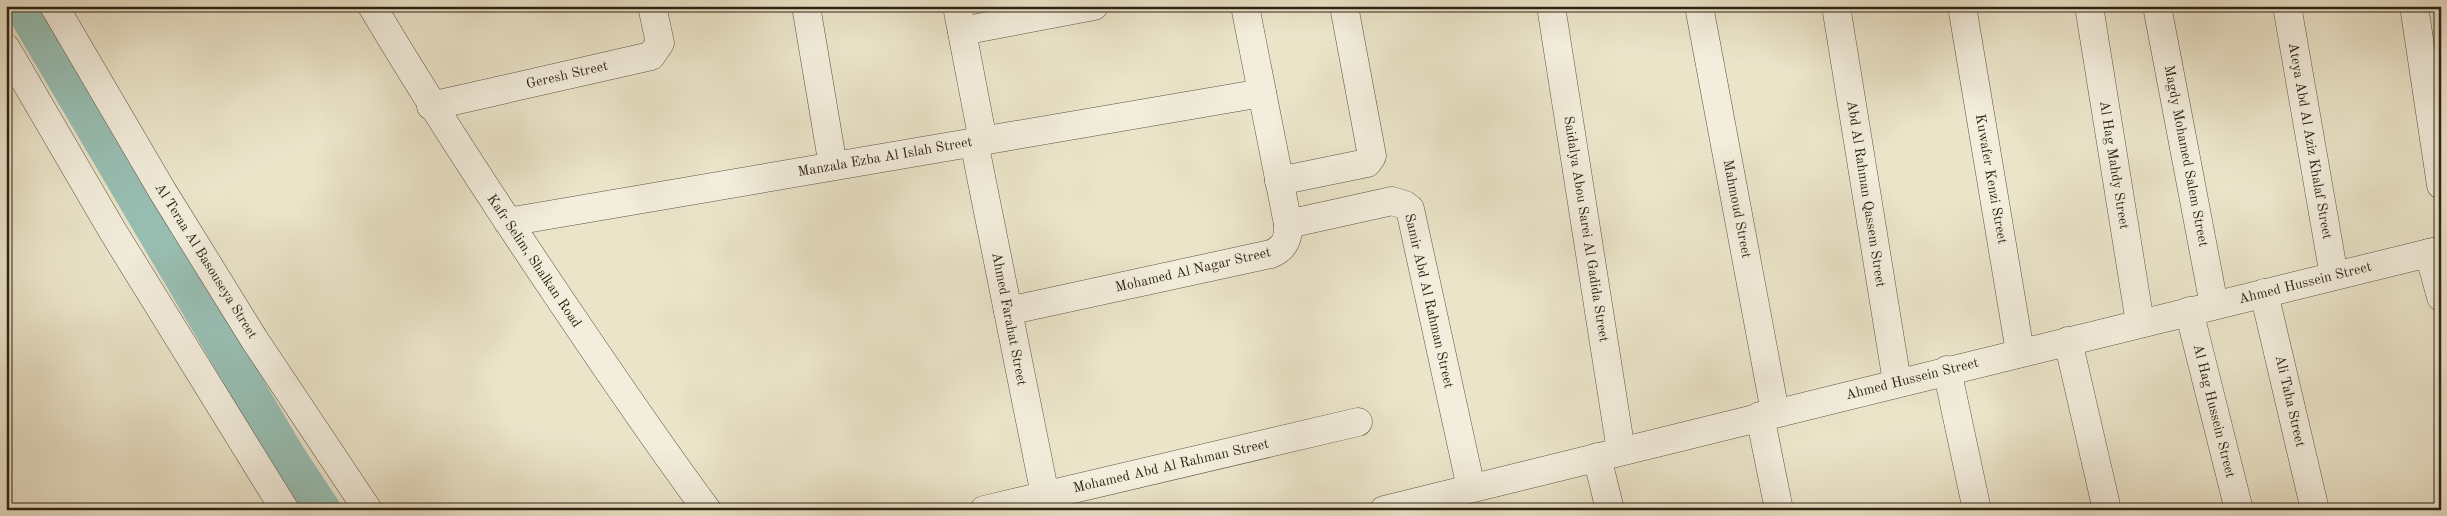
<svg xmlns="http://www.w3.org/2000/svg" width="2447" height="516" font-family="'Old Standard TT',serif">
<style>
.lines{fill:none;stroke-linecap:round;stroke-linejoin:round}
.canal{stroke:#98bfb4;stroke-width:36}
.minor-casing{stroke:#5c5241;stroke-width:29}
.tertiary-casing{stroke:#5c5241;stroke-width:29}
.minor{stroke:#f2eddc;stroke-width:28}
.tertiary{stroke:#f2eddc;stroke-width:28}
.labels{text-anchor:middle;dominant-baseline:central;stroke-width:4;stroke-linejoin:round;paint-order:stroke}
.street-label{font-size:14px;fill:#2d2214;stroke:#f2eddc}
</style>
<rect width="100%" height="100%" fill="#ebe4c9"/>
<filter id="stains"><feTurbulence type="fractalNoise" baseFrequency=".004" numOctaves="4"/><feColorMatrix values="0 0 0 0 .2 0 0 0 0 .09 0 0 0 0 .02 0 0 0 .5 -.17"/></filter>
<radialGradient id="worn" r=".72"><stop offset=".6" stop-color="#630" stop-opacity="0"/><stop offset="1" stop-color="#630" stop-opacity=".3"/></radialGradient>
<g class="lines">
<!-- canal -->
<path class="canal" d="M 22,6 L 288,457 L 323,510"/>
<defs>
<g id="minor">
<path d="M 54,6 L 163,192 L 254,339 L 368,510"/>
<path d="M 806,6 L 833,166"/>
<path d="M 957,6 L 983,141"/>
<path d="M 1551,6 L 1621,451"/>
<path d="M 1699,6 L 1775,412"/>
<path d="M 1836,6 L 1897,382"/>
<path d="M 1962,6 L 2020,352"/>
<path d="M 2089,6 L 2140,323"/>
<path d="M 2157,6 L 2214,305"/>
<path d="M 2287,6 L 2334,276"/>
<path d="M 2414,6 L 2441,185"/>
<path d="M 962,31 L 1094,6"/>
<path d="M 6,48 L 112,230 L 285,510"/>
<path d="M 431,106 L 651,56 L 660,43 L 652,6"/>
<path d="M 974,142 L 1045,495"/>
<path d="M 1279,181 L 1367,163 L 1372,156 L 1344,6"/>
<path d="M 508,222 L 1262,93"/>
<path d="M 1288,224 L 1392,201 L 1405,205 L 1410,209 L 1471,488"/>
<path d="M 2429,253 L 2441,297"/>
<path d="M 2264,293 L 2315,510"/>
<path d="M 1008,311 L 1271,254 C 1285,248 1289,239 1288,224 L 1245,6"/>
<path d="M 2189,311 L 2239,510"/>
<path d="M 2068,341 L 2107,510"/>
<path d="M 1947,370 L 1977,510"/>
<path d="M 1760,416 L 1779,510"/>
<path d="M 1597,457 L 1610,510"/>
<path d="M 984,510 L 1358,422"/>
<path d="M 1384,510 L 2441,250"/>
</g>
<path id="tertiary" d="M 372,6 C 426,97 484,186 543,274 C 596,353 650,433 707,510"/>
</defs>
<!-- minor casing -->
<use href="#minor" class="minor-casing"/>
<!-- tertiary casing -->
<use href="#tertiary" class="tertiary-casing"/>
<!-- minor -->
<use href="#minor" class="minor"/>
<!-- tertiary -->
<use href="#tertiary" class="tertiary"/>
</g>
<g class="labels">
<!-- street labels -->
<g class="street-label">
<text transform="translate(567 75) rotate(-13)">Geresh Street</text>
<text transform="translate(2310 141) rotate(80)">Ateya Abd Al Aziz Khalaf Street</text>
<text transform="translate(2186 156) rotate(79)">Magdy Mohamed Salem Street</text>
<text transform="translate(885 157) rotate(-10)">Manzala Ezba Al Islah Street</text>
<text transform="translate(2114 165) rotate(81)">Al Hag Mahdy Street</text>
<text transform="translate(1991 179) rotate(80)">Kuwafer Kenzi Street</text>
<text transform="translate(1866 194) rotate(81)">Abd Al Rahman Qassem Street</text>
<text transform="translate(1737 209) rotate(79)">Mahmoud Street</text>
<text transform="translate(1586 229) rotate(81)">Saidalya Abou Sarei Al Gadida Street</text>
<text transform="translate(206 261) rotate(58)">Al Teraa Al Basouseya Street</text>
<text transform="translate(534 261) rotate(56)">Kafr Selim, Shalkan Road</text>
<text transform="translate(1193 270) rotate(-13)">Mohamed Al Nagar Street</text>
<text transform="translate(2305 283) rotate(-14)">Ahmed Hussein Street</text>
<text transform="translate(1429 301) rotate(77)">Samir Abd Al Rahman Street</text>
<text transform="translate(1009 319) rotate(79)">Ahmed Farahat Street</text>
<text transform="translate(1912 379) rotate(-14)">Ahmed Hussein Street</text>
<text transform="translate(2290 401) rotate(77)">Ali Taha Street</text>
<text transform="translate(2214 411) rotate(76)">Al Hag Hussein Street</text>
<text transform="translate(1171 466) rotate(-13)">Mohamed Abd Al Rahman Street</text>
</g>
</g>
<!-- margin -->
<rect width="2447" height="516" fill="none" stroke="#ebe4c9" stroke-width="25"/>
<rect x="8" y="8" width="2432" height="501" fill="none" stroke="#2d2214" stroke-width="2.5"/>
<rect x="12" y="12" width="2422" height="491" fill="none" stroke="#2d2214"/>
<rect width="100%" height="100%" filter="url(#stains)"/>
<rect width="100%" height="100%" fill="url(#worn)"/>
</svg>
